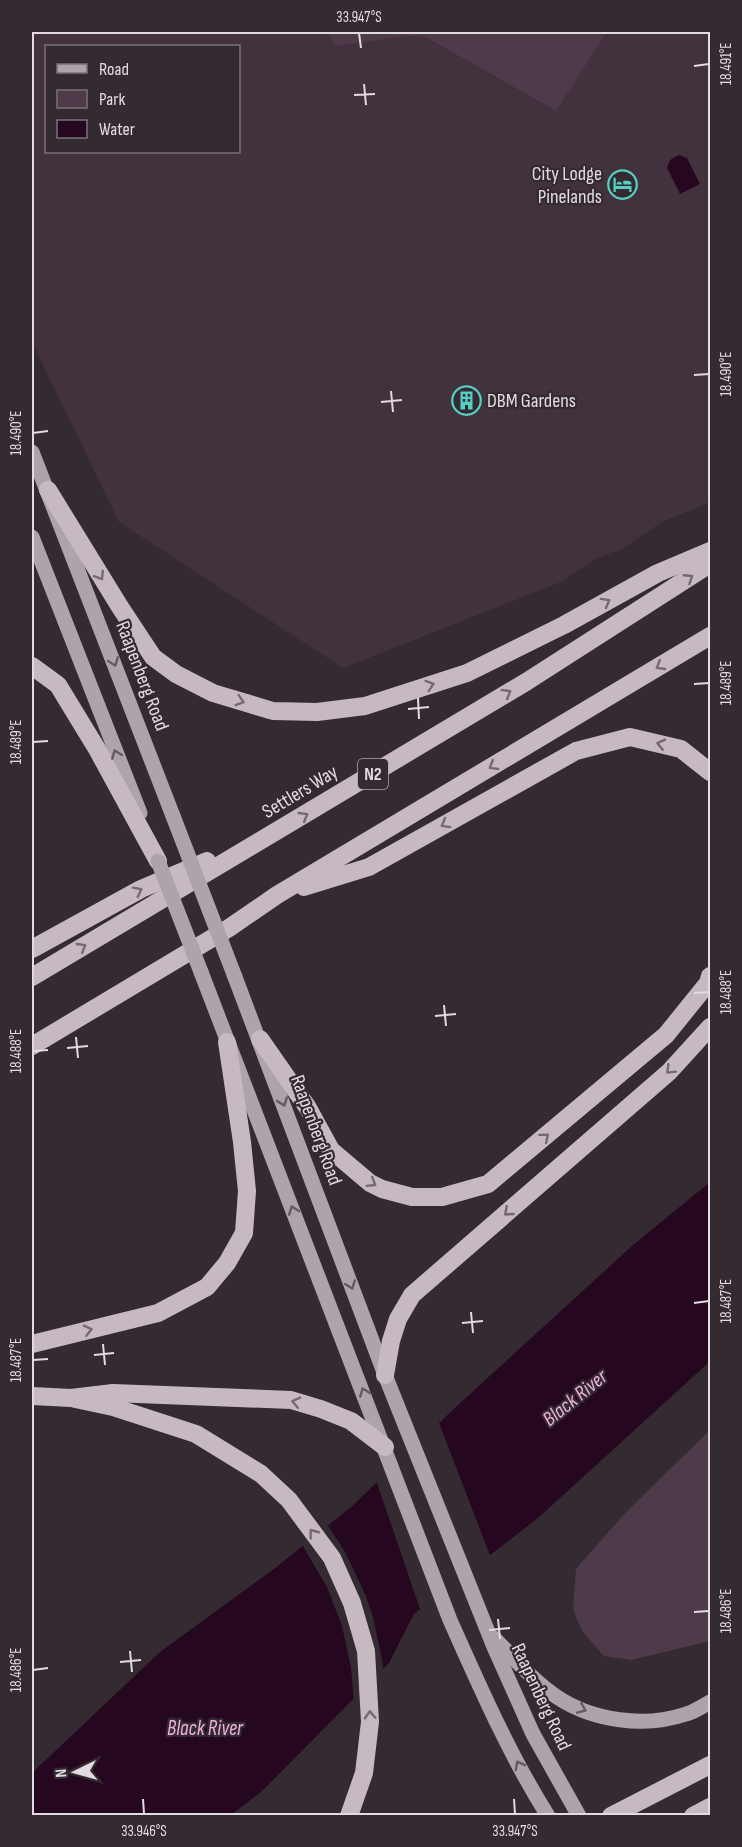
<svg xmlns="http://www.w3.org/2000/svg" width="742" height="1847" font-family="'Sofia Sans Condensed',sans-serif">
<style>
.built{fill:#42323d;fill-rule:evenodd}
.green{fill:#4f3a4a}
.water{fill:#25071f}
.pier{fill:#342a31}
.lines{fill:none;stroke-linecap:round;stroke-linejoin:round}
.major{stroke:#ada3aa;stroke-width:15}
.highway{stroke:#c6b9c2;stroke-width:18}
.major-bridge{stroke:#ada3aa;stroke-width:15}
.oneway{stroke:#766a72}
.oneway2{stroke:#645a61}
.ticks{fill:none;stroke:#e2dbe0;stroke-width:2}
.labels{text-anchor:middle;dominant-baseline:central;stroke-width:4.5;stroke-linejoin:round;paint-order:stroke}
.shield{fill:#342a31;stroke:#aea6ac;stroke-width:1.5}
.shield-label{font-size:18px;font-weight:bold;fill:#e2dbe0}
.poi-label{font-size:20px;fill:#e2dbe0;stroke:#342a31;text-anchor:end}
.street-label{font-size:20px;fill:#e2dbe0;stroke:#342a31}
.water-label{font-size:21px;font-style:italic;fill:#edafdc;stroke:#342a31}
.neatline{fill:none;stroke:#e2dbe0;stroke-width:2}
.ticks-label{font-size:15px;text-anchor:middle;fill:#e2dbe0}
</style>
<rect width="100%" height="100%" fill="#342a31"/>
<!-- built -->
<path class="built" d="M 32,32 L 327,32 L 335,46 L 408,36 L 425,37 L 555,111 L 607,32 L 710,32 L 710,502 L 662,522 L 622,549 L 597,558 L 561,582 L 343,668 L 119,522 L 32,342 ZM 46,46 L 238,46 L 238,152 L 46,152 Z"/>
<!-- green -->
<g class="green">
<path d="M 327,32 L 607,32 L 556,111 L 425,37 L 408,36 L 335,46 Z"/>
<path d="M 710,1430 L 710,1641 L 631,1660 L 604,1656 L 582,1631 L 573,1609 L 576,1569 L 627,1511 Z"/>
</g>
<!-- water -->
<g class="water">
<path d="M 679,155 L 687,158 L 700,184 L 680,194 L 667,168 L 670,160 Z"/>
<path d="M 710,1182 L 710,1359 L 707,1364 L 538,1518 L 414,1614 L 389,1663 L 261,1792 L 231,1815 L 32,1816 L 32,1773 L 160,1652 L 274,1569 L 351,1507 L 458,1405 L 632,1246 Z"/>
</g>
<!-- pier -->
<g class="pier">
<path d="M 438,1420 L 491,1558 L 421,1612 L 376,1480 Z"/>
<path d="M 326,1523 L 345,1552 L 365,1594 L 373,1617 L 383,1664 L 383,1672 L 354,1702 L 351,1668 L 342,1626 L 327,1587 L 301,1543 Z"/>
</g>
<g class="lines">
<!-- major -->
<g class="major">
<path d="M 32,452 L 173,816"/>
<path d="M 32,537 L 140,813"/>
<path d="M 201,972 L 450,1620 C 480,1687 509,1754 548,1816"/>
<path d="M 235,977 L 385,1375 L 494,1647 L 533,1734 L 579,1816"/>
<path d="M 494,1638 C 514,1658 533,1681 557,1697 C 593,1721 645,1728 686,1714 C 694,1712 703,1706 710,1702"/>
</g>
<!-- highway -->
<g class="highway">
<path d="M 48,490 L 120,607 L 153,657 L 176,674 L 213,693 L 273,711 L 317,712 L 365,706 L 467,673 L 564,625 L 658,573 L 710,551"/>
<path d="M 32,666 L 58,685 L 97,749 L 158,861"/>
<path d="M 304,887 L 369,867 L 576,751 L 630,737 L 681,749 L 710,772"/>
<path d="M 32,949 L 141,889 L 207,861"/>
<path d="M 32,977 L 526,682 L 710,564"/>
<path d="M 260,1039 L 308,1108 L 331,1150 L 370,1183 L 382,1189 L 412,1197 L 442,1197 L 488,1184 L 666,1035 L 708,983 L 710,976"/>
<path d="M 32,1046 L 229,928 L 277,895 L 710,636"/>
<path d="M 32,1344 L 158,1313 L 207,1287 L 227,1263 L 244,1233 L 247,1191 L 242,1142 L 227,1042"/>
<path d="M 385,1375 L 391,1341 L 398,1319 L 412,1295 L 669,1072 L 710,1027"/>
<path d="M 32,1396 L 71,1398 L 113,1393 L 291,1400 L 321,1409 L 351,1421 L 385,1447"/>
<path d="M 71,1398 L 113,1407 L 196,1434 L 261,1474 L 289,1500 L 332,1558 L 352,1603 L 366,1651 L 370,1722 L 364,1773 L 349,1816"/>
<path d="M 611,1816 L 710,1765"/>
<path d="M 693,1816 L 710,1807"/>
</g>
<!-- major-bridge -->
<g class="major-bridge">
<path d="M 173,816 L 235,977"/>
<path d="M 158,861 L 201,972"/>
</g>
</g>
<!-- one-way arrows -->
<defs><path id="oneway-chevron" d="M-2-3.5L2.5 0L-2 3.5" fill="none" stroke-width="1.6" stroke-linecap="round" stroke-linejoin="round" transform="scale(1.5)"/></defs>
<g class="oneway">
<use href="#oneway-chevron" transform="translate(100 576) rotate(58)"/>
<use href="#oneway-chevron" transform="translate(689 578) rotate(-33)"/>
<use href="#oneway-chevron" transform="translate(606 602) rotate(-29)"/>
<use href="#oneway-chevron" transform="translate(660 666) rotate(149)"/>
<use href="#oneway-chevron" transform="translate(430 685) rotate(-18)"/>
<use href="#oneway-chevron" transform="translate(507 693) rotate(-31)"/>
<use href="#oneway-chevron" transform="translate(240 701) rotate(17)"/>
<use href="#oneway-chevron" transform="translate(661 744) rotate(-167)"/>
<use href="#oneway-chevron" transform="translate(493 766) rotate(149)"/>
<use href="#oneway-chevron" transform="translate(304 816) rotate(-31)"/>
<use href="#oneway-chevron" transform="translate(445 824) rotate(151)"/>
<use href="#oneway-chevron" transform="translate(138 891) rotate(-27)"/>
<use href="#oneway-chevron" transform="translate(82 947) rotate(-31)"/>
<use href="#oneway-chevron" transform="translate(670 1070) rotate(135)"/>
<use href="#oneway-chevron" transform="translate(545 1137) rotate(-40)"/>
<use href="#oneway-chevron" transform="translate(372 1183) rotate(32)"/>
<use href="#oneway-chevron" transform="translate(508 1212) rotate(139)"/>
<use href="#oneway-chevron" transform="translate(88 1330) rotate(-14)"/>
<use href="#oneway-chevron" transform="translate(296 1402) rotate(-167)"/>
<use href="#oneway-chevron" transform="translate(313 1533) rotate(-127)"/>
<use href="#oneway-chevron" transform="translate(370 1715) rotate(-92)"/>
</g>
<g class="oneway2">
<use href="#oneway-chevron" transform="translate(114 662) rotate(69)"/>
<use href="#oneway-chevron" transform="translate(116 754) rotate(-111)"/>
<use href="#oneway-chevron" transform="translate(283 1102) rotate(70)"/>
<use href="#oneway-chevron" transform="translate(293 1210) rotate(-111)"/>
<use href="#oneway-chevron" transform="translate(351 1285) rotate(70)"/>
<use href="#oneway-chevron" transform="translate(364 1392) rotate(-111)"/>
<use href="#oneway-chevron" transform="translate(582 1709) rotate(23)"/>
<use href="#oneway-chevron" transform="translate(519 1765) rotate(-118)"/>
</g>
<!-- ticks -->
<path class="ticks" d="M 359,33 L 361,48M 694,66 L 709,64M 364,84 L 366,105M 354,95 L 375,94M 694,375 L 709,374M 391,391 L 393,412M 381,402 L 402,400M 33,433 L 48,431M 694,684 L 709,683M 418,698 L 419,719M 408,709 L 429,707M 33,742 L 48,741M 694,993 L 709,992M 444,1005 L 446,1026M 435,1016 L 456,1014M 76,1037 L 78,1058M 67,1048 L 88,1046M 33,1051 L 48,1050M 694,1303 L 709,1301M 471,1312 L 473,1333M 462,1323 L 483,1321M 103,1344 L 105,1365M 94,1355 L 114,1353M 33,1360 L 48,1359M 694,1612 L 709,1611M 498,1619 L 500,1639M 489,1630 L 510,1628M 130,1651 L 132,1672M 120,1662 L 141,1660M 33,1670 L 48,1668M 143,1799 L 144,1814M 514,1799 L 515,1814"/>
<!-- icons -->
<defs>
<symbol id="hotel-ring" viewBox="-11 -11 22 22"><circle r="9.5" fill="#342a31" stroke="#57cec2" stroke-width="1.5"/><path d="M-6-4.5h1.5V1H6V5H4.5V3h-9V5H-6ZM-4 0a1.8 1.8 0 1 1 3.6 0ZM.5 0V-2.5h3Q6-2.5 6 0Z" fill="#57cec2"/></symbol>
<symbol id="building-ring" viewBox="-11 -11 22 22"><circle r="9.5" fill="#342a31" stroke="#57cec2" stroke-width="1.5"/><path d="M-4-6H4V6H1V3H-1V6H-4ZM-2.5-4.3h1.7v1.8h-1.7ZM.8-4.3h1.7v1.8H.8ZM-2.5-1h1.7V.8h-1.7ZM.8-1h1.7V.8H.8Z" fill="#57cec2"/></symbol>
</defs>
<g fill-rule="evenodd">
<use href="#hotel-ring" x="606" y="168" width="33" height="33"/>
<use href="#building-ring" x="450" y="384" width="33" height="33"/>
</g>
<g class="labels">
<!-- shield labels -->
<rect class="shield" x="358" y="759" width="30" height="30" rx="4.5"/>
<g class="shield-label">
<text x="373" y="774">N2</text>
</g>
<!-- poi labels -->
<g class="poi-label">
<text x="602" y="174">City Lodge<tspan x="602" dy="23">Pinelands</tspan></text>
<text x="487" y="401" text-anchor="start">DBM Gardens</text>
</g>
<!-- street labels -->
<g class="street-label">
<text transform="translate(142 676) rotate(69)">Raapenberg Road</text>
<text transform="translate(300 792) rotate(-31)">Settlers Way</text>
<text transform="translate(316 1130) rotate(70)">Raapenberg Road</text>
<text transform="translate(541 1697) rotate(65)">Raapenberg Road</text>
</g>
<!-- water labels -->
<g class="water-label">
<text transform="translate(575 1398) rotate(-39)">Black River</text>
<text x="205" y="1728">Black River</text>
</g>
</g>
<!-- border -->
<rect width="742" height="1847" fill="none" stroke="#342a31" stroke-width="66"/>
<!-- legend -->
<rect x="45" y="45" width="195" height="108" fill="#342a31" stroke="#7a7177" stroke-width="1.5"/>
<rect x="57" y="64" width="30" height="9" fill="#ada3aa" stroke="#7a7177" stroke-width="1.5"/>
<text x="99" y="75" font-size="18" fill="#e2dbe0">Road</text>
<rect x="57" y="90" width="30" height="18" fill="#4f3a4a" stroke="#7a7177" stroke-width="1.5"/>
<text x="99" y="105" font-size="18" fill="#e2dbe0">Park</text>
<rect x="57" y="120" width="30" height="18" fill="#25071f" stroke="#7a7177" stroke-width="1.5"/>
<text x="99" y="135" font-size="18" fill="#e2dbe0">Water</text>
<!-- north arrow -->
<g transform="translate(75 1772) rotate(265)" stroke="#342a31" stroke-width="4.5" paint-order="stroke">
<path d="M0-4.5L10 22L0 15L-10 22Z" fill="#e2dbe0"/>
<text y="-9" font-size="16" font-weight="bold" text-anchor="middle" fill="#e2dbe0">N</text>
</g>
<rect x="33" y="33" width="676" height="1781" class="neatline"/>
<g class="ticks-label">
<text x="359" y="22">33.947°S</text>
<text transform="translate(726 64) rotate(-90)" y="5">18.491°E</text>
<text transform="translate(726 374) rotate(-90)" y="5">18.490°E</text>
<text transform="translate(16 433) rotate(-90)" y="5">18.490°E</text>
<text transform="translate(726 683) rotate(-90)" y="5">18.489°E</text>
<text transform="translate(16 742) rotate(-90)" y="5">18.489°E</text>
<text transform="translate(726 992) rotate(-90)" y="5">18.488°E</text>
<text transform="translate(16 1051) rotate(-90)" y="5">18.488°E</text>
<text transform="translate(726 1301) rotate(-90)" y="5">18.487°E</text>
<text transform="translate(16 1360) rotate(-90)" y="5">18.487°E</text>
<text transform="translate(726 1611) rotate(-90)" y="5">18.486°E</text>
<text transform="translate(16 1670) rotate(-90)" y="5">18.486°E</text>
<text x="144" y="1836">33.946°S</text>
<text x="515" y="1836">33.947°S</text>
</g>
</svg>
